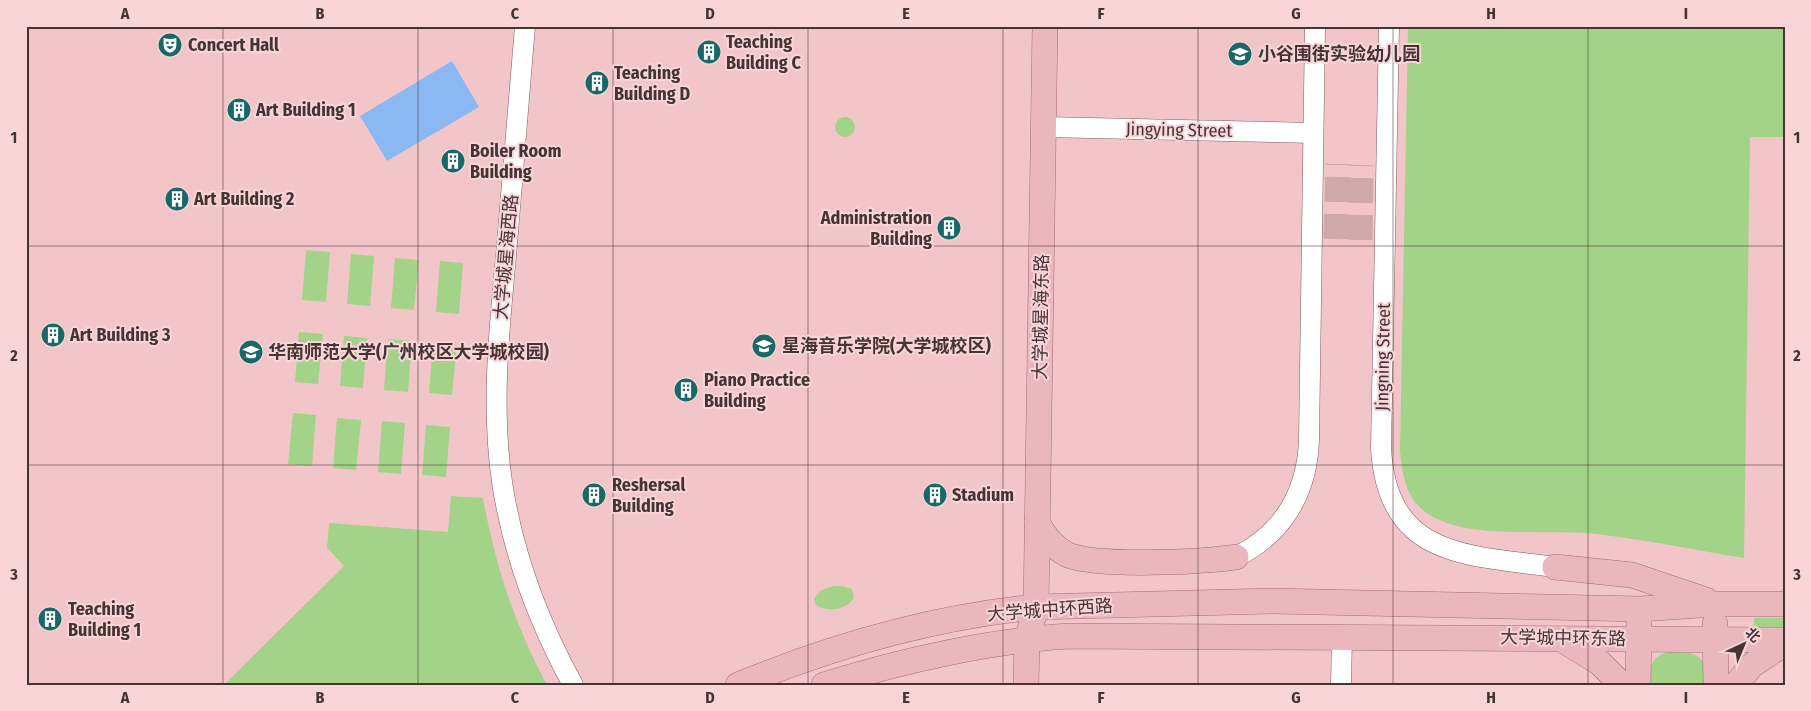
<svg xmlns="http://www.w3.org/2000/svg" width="1811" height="711" font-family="'Fira Sans Condensed','Noto Sans SC',sans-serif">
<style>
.green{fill:#a3d388}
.water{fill:#8bb8f3}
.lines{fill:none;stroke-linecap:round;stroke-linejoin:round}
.major-tunnel{stroke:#cfa9aa;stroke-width:25;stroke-dasharray:25 12;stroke-linecap:butt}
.minor-casing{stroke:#805a5c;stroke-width:21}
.major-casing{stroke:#a76b6f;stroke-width:26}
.minor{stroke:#fff;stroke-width:20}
.major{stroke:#eab8bc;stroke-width:25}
.grid{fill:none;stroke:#453434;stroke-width:1;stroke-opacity:0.55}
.labels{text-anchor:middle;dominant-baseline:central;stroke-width:4;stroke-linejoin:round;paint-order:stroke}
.poi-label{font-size:18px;font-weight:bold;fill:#453434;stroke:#f9d5d7;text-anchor:start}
.street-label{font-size:18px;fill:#453434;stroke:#f9d5d7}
.neatline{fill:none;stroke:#453434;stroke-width:2}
.grid-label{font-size:16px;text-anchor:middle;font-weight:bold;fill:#453434}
</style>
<rect width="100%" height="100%" fill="#f2c6c8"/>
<!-- green -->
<g class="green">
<path d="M 1408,26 L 1785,26 L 1785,137 L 1750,137 L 1744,558 C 1695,550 1646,540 1597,534 C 1547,528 1470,541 1428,514 C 1406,499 1402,475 1400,450 Z"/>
<circle cx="845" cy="127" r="10"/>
<path d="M 306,250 L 330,252 L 326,302 L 302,300 Z"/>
<path d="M 351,254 L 374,256 L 370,306 L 347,304 Z"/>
<path d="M 395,258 L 419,260 L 414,310 L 391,308 Z"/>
<path d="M 440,261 L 463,263 L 459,314 L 436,312 Z"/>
<path d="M 299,332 L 323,334 L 318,384 L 295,382 Z"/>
<path d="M 344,336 L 367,338 L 363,388 L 340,386 Z"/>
<path d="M 388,339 L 412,341 L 408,392 L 384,390 Z"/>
<path d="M 433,343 L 457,345 L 452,395 L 429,393 Z"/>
<path d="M 293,413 L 316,415 L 312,466 L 288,464 Z"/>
<path d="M 337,418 L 361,420 L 356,470 L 333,468 Z"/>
<path d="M 382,421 L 405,423 L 401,474 L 378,472 Z"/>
<path d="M 426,425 L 450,427 L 446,477 L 422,475 Z"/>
<path d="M 451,496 L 483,498 C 495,564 515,626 547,685 L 224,685 L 344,566 L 327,548 L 329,523 L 448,532 Z"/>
<path d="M 833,586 L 843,586 L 852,589 L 854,598 C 846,610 828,613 816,605 L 814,599 L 821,590 Z"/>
<path d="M 1754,618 L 1785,618 L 1785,629 L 1754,628 Z"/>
<path d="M 1669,652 C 1700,652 1704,655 1710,685 L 1646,685 C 1649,668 1651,656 1669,652 Z"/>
</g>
<!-- water -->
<path class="water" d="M 452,61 L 479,107 L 387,161 L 360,116 Z"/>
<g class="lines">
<!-- major-tunnel -->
<g class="major-tunnel">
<path d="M 1336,239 L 1338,164"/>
<path d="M 1360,240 L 1361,165"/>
</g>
<defs>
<g id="minor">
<path d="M 525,26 C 519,103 513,180 506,256 C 499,331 491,407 502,482 C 513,555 538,621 573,685"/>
<path d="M 1389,26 L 1381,448 C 1387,559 1468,555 1555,567"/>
<path d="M 1044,127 L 1313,133"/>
<path d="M 1236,557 C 1284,533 1307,492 1309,440 L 1315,26"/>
<path d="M 1341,685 L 1342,636"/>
</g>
<g id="major">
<path d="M 1037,522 C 1044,536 1054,548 1068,555 C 1098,567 1202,562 1236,557"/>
<path d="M 1555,567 L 1632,575 L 1706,600"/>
<path d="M 1715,624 L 1716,685"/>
<path d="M 1561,639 L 1600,663 L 1622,685"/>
<path d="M 738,685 C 833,646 933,617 1036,607 L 1273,601 L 1640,609 L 1715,604 L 1785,604"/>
<path d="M 824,685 C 900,661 993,640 1071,636 L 1785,640"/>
<path d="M 1026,685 L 1027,640 L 1036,607 L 1045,26"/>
<path d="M 1638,685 L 1639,621"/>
<path d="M 1736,685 L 1751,666 L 1785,643"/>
</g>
</defs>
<!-- minor casing -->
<use href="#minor" class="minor-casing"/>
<!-- major casing -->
<use href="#major" class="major-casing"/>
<!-- minor -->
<use href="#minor" class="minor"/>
<!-- major -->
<use href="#major" class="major"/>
</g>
<!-- grid -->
<path class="grid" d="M 223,26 L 223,685M 418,26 L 418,685M 613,26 L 613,685M 808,26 L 808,685M 1003,26 L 1003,685M 1198,26 L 1198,685M 1393,26 L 1393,685M 1588,26 L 1588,685M 26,246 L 1785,246M 26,465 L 1785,465"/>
<!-- icons -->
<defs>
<symbol id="theatre-disc" viewBox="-11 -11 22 22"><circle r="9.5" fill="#1a6768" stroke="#f9d5d7"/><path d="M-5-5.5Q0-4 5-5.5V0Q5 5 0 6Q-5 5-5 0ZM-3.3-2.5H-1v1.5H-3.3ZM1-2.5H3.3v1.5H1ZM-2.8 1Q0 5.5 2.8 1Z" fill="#fff"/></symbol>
<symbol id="building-disc" viewBox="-11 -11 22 22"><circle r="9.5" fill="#1a6768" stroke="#f9d5d7"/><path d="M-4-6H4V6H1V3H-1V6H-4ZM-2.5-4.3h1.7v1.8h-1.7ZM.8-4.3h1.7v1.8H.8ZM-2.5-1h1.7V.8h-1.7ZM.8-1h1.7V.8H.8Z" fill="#fff"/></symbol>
<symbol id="school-disc" viewBox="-11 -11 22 22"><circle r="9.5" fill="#1a6768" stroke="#f9d5d7"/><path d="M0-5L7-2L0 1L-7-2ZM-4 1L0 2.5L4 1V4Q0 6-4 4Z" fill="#fff"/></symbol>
<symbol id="university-disc" viewBox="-11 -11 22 22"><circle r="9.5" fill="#1a6768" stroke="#f9d5d7"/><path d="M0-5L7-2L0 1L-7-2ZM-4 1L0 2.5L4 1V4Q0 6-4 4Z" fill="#fff"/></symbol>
</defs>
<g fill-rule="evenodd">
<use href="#theatre-disc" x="156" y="31" width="28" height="28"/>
<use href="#building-disc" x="695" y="38" width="28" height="28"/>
<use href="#school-disc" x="1226" y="40" width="28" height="28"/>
<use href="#building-disc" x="583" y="69" width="28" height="28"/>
<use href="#building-disc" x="225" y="96" width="28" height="28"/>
<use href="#building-disc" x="439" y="147" width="28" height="28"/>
<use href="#building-disc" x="163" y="185" width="28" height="28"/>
<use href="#building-disc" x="935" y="214" width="28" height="28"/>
<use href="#building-disc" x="39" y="321" width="28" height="28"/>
<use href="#university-disc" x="750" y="332" width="28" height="28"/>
<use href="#university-disc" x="237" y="338" width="28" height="28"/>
<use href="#building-disc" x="672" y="376" width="28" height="28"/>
<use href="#building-disc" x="580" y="481" width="28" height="28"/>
<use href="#building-disc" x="921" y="481" width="28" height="28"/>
<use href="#building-disc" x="36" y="605" width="28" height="28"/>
</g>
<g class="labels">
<!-- poi labels -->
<g class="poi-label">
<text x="726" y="42">Teaching<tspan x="726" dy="21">Building C</tspan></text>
<text x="188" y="45">Concert Hall</text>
<text x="1258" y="54">小谷围街实验幼儿园</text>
<text x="614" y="73">Teaching<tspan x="614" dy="21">Building D</tspan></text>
<text x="256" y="110">Art Building 1</text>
<text x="470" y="151">Boiler Room<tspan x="470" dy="21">Building</tspan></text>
<text x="194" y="199">Art Building 2</text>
<text x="932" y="218" text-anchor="end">Administration<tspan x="932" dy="21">Building</tspan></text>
<text x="70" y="335">Art Building 3</text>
<text x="782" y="346">星海音乐学院(大学城校区)</text>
<text x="268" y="352">华南师范大学(广州校区大学城校园)</text>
<text x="704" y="380">Piano Practice<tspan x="704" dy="21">Building</tspan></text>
<text x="612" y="485">Reshersal<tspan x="612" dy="21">Building</tspan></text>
<text x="952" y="495">Stadium</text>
<text x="68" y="609">Teaching<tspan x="68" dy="21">Building 1</tspan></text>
</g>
<!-- street labels -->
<g class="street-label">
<text transform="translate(1179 130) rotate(1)">Jingying Street</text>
<text transform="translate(506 257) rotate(-85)">大学城星海西路</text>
<text transform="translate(1041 317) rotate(-89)">大学城星海东路</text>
<text transform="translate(1383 357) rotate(-89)">Jingning Street</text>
<text transform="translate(1050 610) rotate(-4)">大学城中环西路</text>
<text transform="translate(1563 638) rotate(1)">大学城中环东路</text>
</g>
</g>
<!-- border -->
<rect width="1811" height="711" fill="none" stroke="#f9d5d7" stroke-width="55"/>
<!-- north arrow -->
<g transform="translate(1744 644) rotate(44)" stroke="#f9d5d7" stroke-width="4" paint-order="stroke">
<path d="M0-4L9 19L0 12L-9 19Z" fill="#453434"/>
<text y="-8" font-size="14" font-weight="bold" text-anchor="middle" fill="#453434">北</text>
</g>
<rect x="28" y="28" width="1756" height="656" class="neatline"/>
<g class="grid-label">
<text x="125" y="19">A</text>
<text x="320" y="19">B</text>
<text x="515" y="19">C</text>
<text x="710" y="19">D</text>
<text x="906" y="19">E</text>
<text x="1101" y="19">F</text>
<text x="1296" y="19">G</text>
<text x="1491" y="19">H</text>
<text x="1686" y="19">I</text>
<text x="14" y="143">1</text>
<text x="1797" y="143">1</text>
<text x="14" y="361">2</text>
<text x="1797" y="361">2</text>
<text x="14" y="580">3</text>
<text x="1797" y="580">3</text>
<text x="125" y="703">A</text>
<text x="320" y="703">B</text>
<text x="515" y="703">C</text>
<text x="710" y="703">D</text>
<text x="906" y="703">E</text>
<text x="1101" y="703">F</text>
<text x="1296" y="703">G</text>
<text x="1491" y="703">H</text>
<text x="1686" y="703">I</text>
</g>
</svg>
